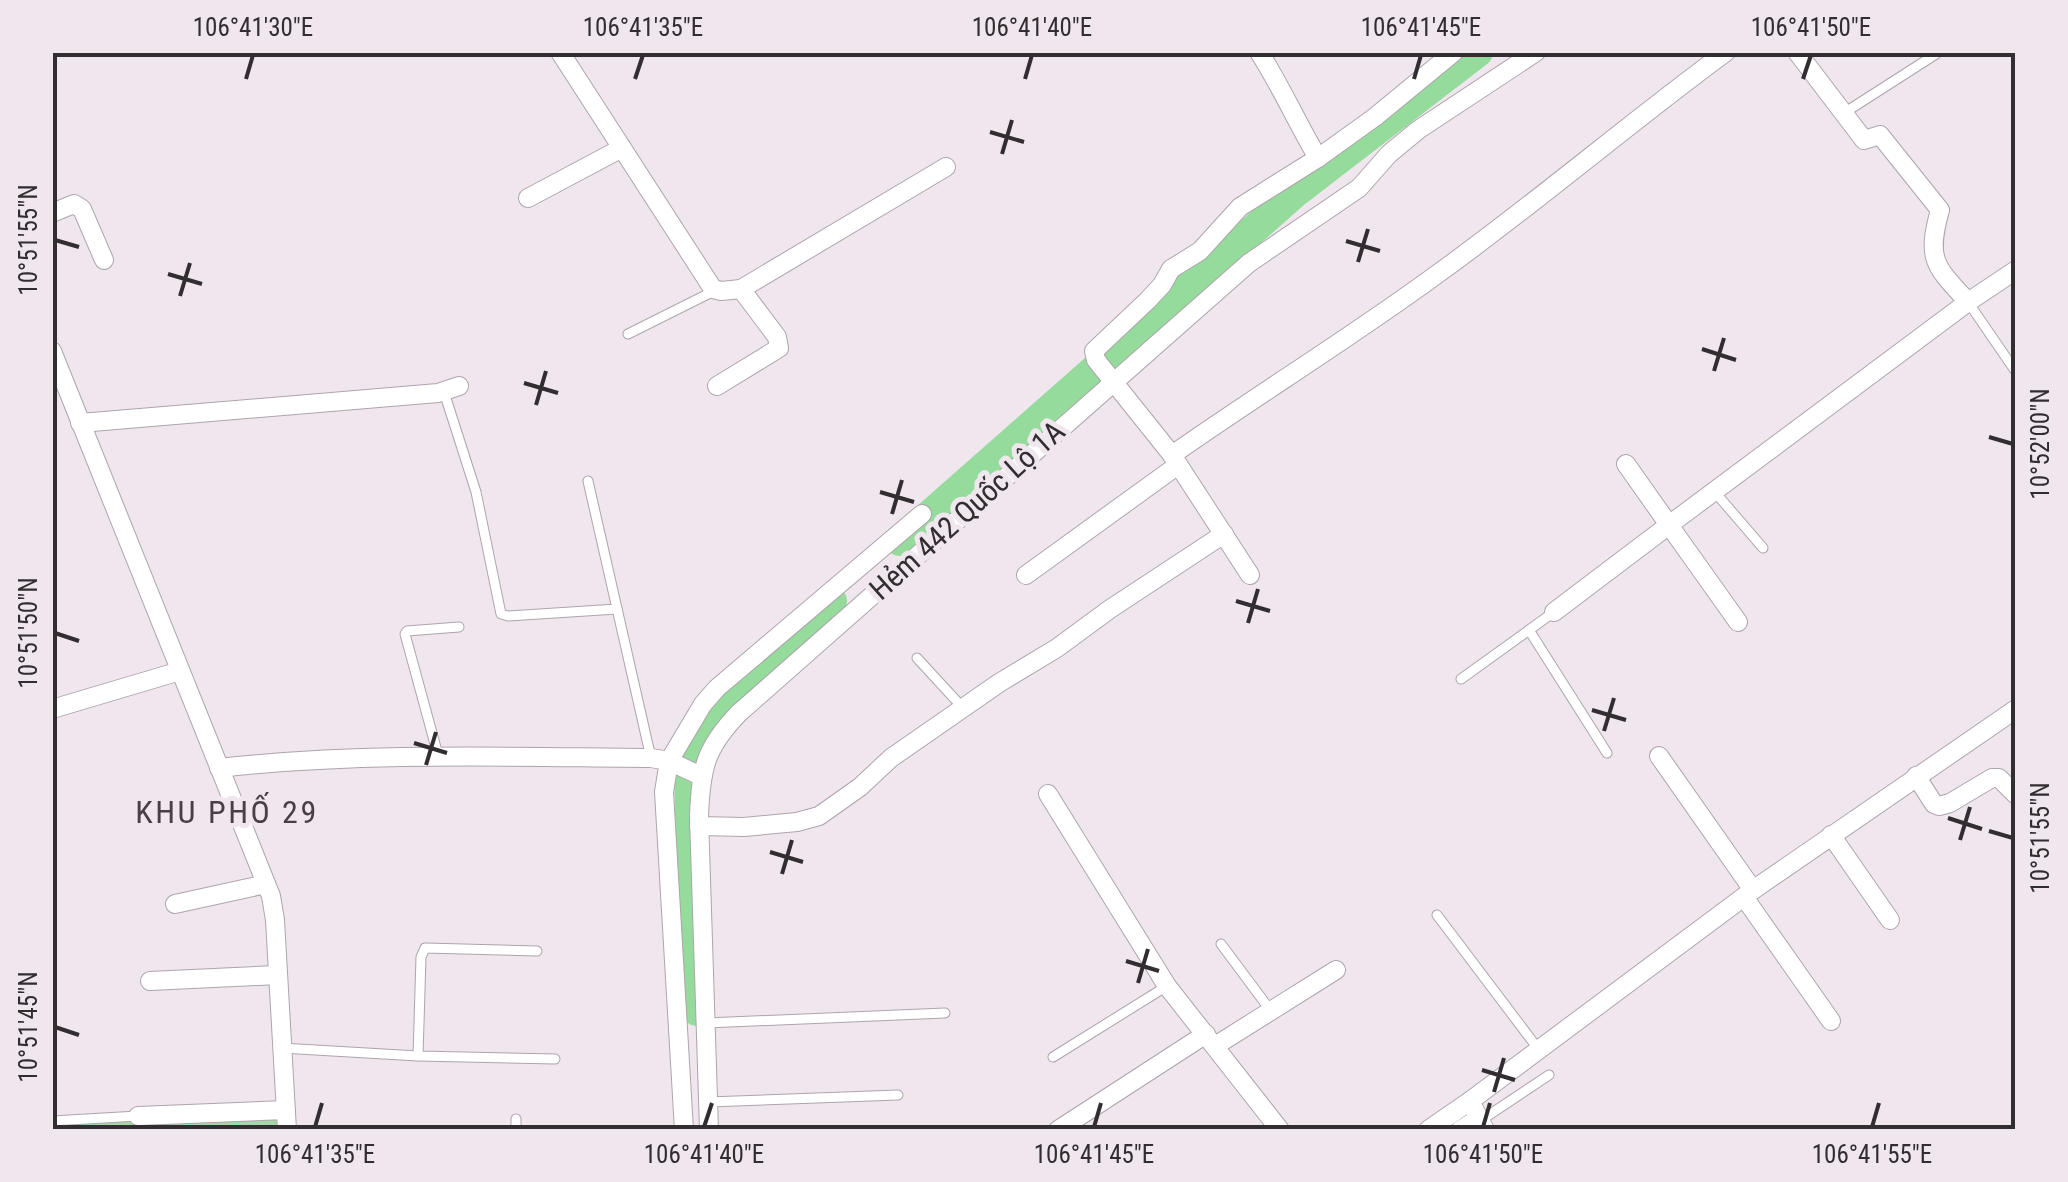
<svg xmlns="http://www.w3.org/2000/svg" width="2068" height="1182" font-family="'Roboto Condensed',sans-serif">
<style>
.green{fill:#a6d7aa}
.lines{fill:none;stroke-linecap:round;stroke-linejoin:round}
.river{stroke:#94db9c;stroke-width:30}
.service-casing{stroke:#aea4ac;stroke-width:11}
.minor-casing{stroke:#aea4ac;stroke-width:20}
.service{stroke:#fff;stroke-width:9}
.minor{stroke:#fff;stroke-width:18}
.ticks{fill:none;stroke:#312d30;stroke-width:4}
.labels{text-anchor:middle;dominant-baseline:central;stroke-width:10;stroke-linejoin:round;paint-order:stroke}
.street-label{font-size:30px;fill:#312d30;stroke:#f0e6ee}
.neighbourhood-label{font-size:32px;letter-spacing:2.5px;fill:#473f45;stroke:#f0e6ee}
.neatline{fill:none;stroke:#312d30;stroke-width:4}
.ticks-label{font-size:25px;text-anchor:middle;fill:#312d30}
</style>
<rect width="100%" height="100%" fill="#f0e6ee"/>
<!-- green -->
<path class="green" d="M 281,1113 L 282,1129 L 53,1130 L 52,1125 Z"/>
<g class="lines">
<!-- river -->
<g class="river">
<path d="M 900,541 L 1296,192 L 1478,52"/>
<path d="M 697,1011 C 694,944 691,878 690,811 C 690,791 686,753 695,735 C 717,692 794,635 832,601"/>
</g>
<defs>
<g id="service">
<path d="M 1844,113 L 1936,54"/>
<path d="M 1968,302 L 2016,372"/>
<path d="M 628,334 L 716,290"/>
<path d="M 444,392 L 476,492 L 501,614 L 508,616 L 617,609"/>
<path d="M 588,481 L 651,758"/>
<path d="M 1714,491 L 1763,548"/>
<path d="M 1529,630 L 1607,753"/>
<path d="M 917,658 L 963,708"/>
<path d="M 1461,679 L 1554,612"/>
<path d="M 438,755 L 405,634 L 407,631 L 459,627"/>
<path d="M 1437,915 L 1539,1050"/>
<path d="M 1221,944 L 1271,1011"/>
<path d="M 706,1023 L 945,1013"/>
<path d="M 281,1048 L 418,1056 L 555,1059"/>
<path d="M 418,1056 L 421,957 L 425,948 L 537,951"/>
<path d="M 1053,1057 L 1167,986"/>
<path d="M 708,1102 L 898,1095"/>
<path d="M 516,1119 L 516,1130"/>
<path d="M 52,1121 L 138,1116"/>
<path d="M 1480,1121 L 1549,1075"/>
</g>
<g id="minor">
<path d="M 560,52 L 713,289 L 721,291 L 741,289 L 777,337 L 779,348 L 717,386"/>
<path d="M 1259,52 C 1281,86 1297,123 1318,158"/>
<path d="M 1797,52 L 1864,140 L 1880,135 L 1940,210 C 1926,260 1935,266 1968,302"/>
<path d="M 528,198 L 622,148"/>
<path d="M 52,213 L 74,204 L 82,209 L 104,260"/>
<path d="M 741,289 L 946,167"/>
<path d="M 52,351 L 271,896 L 275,920 L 287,1130"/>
<path d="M 80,423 L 438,393 L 459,386"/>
<path d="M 1172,455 C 1259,394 1350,338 1436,275 C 1535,204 1628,124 1726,52"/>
<path d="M 1026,575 L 1178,465"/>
<path d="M 1250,575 L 1172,455 L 1096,360 L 1094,351 L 1147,301 L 1162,285 L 1171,269 L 1200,251 L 1240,207 L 1318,158 L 1375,117 L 1454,52"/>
<path d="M 1554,612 L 1669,525 L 1626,464"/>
<path d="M 1738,622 L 1669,525 L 1968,302 L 2016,270"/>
<path d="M 52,709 L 180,671"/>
<path d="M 1659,756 L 1753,890"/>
<path d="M 219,768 C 362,752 508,757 651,758 L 669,761 L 701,776"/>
<path d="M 1916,776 L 1934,804 L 1939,806 L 1950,803 L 1992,778 L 1999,778 L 2016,795"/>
<path d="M 1048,794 L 1167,986 L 1280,1130"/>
<path d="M 699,826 L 744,827 L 797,822 L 819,816 L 860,787 L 891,758 L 999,683 L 1057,648 L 1110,609 L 1224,534"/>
<path d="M 1831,835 L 1890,920"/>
<path d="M 1744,897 L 1831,1021"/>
<path d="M 175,904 L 266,884"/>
<path d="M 150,981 L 278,975"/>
<path d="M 1215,1046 L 1336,970"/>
<path d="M 1470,1101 L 1485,1130"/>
<path d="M 138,1116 L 286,1110"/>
<path d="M 684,1130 L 664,792 L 669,761 L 703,704 L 717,688 L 922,514"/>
<path d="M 709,1130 L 699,816 C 701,768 705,748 739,713 L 1249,263 L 1359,188 L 1389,154 L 1418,130 L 1536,52"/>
<path d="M 1058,1130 L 1206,1034"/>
<path d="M 1428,1130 L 1470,1101 L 1753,890 L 2016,709"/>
<path d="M 1460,1130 L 1479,1118"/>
</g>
</defs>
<!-- service casing -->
<use href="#service" class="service-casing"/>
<!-- minor casing -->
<use href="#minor" class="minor-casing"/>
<!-- service -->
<use href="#service" class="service"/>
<!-- minor -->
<use href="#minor" class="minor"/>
</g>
<!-- ticks -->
<path class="ticks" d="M 246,79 L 253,55M 635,79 L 643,55M 1025,79 L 1032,55M 1414,79 L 1421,55M 1803,79 L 1811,55M 990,132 L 1024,142M 1002,154 L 1012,120M 55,240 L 79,247M 1346,241 L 1380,251M 1358,262 L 1368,229M 168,274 L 202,284M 180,296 L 190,263M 1702,349 L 1736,360M 1714,371 L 1724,338M 524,383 L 558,393M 536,405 L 546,371M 1989,437 L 2013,444M 880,492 L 914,502M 892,514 L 902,480M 1236,601 L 1270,611M 1248,623 L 1258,589M 55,633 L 79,641M 1592,710 L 1626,720M 1604,731 L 1614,698M 414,743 L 447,753M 426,765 L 436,732M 1948,818 L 1982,829M 1989,831 L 2013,838M 1960,840 L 1970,807M 770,852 L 803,862M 782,874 L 792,840M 1126,961 L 1159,971M 1138,983 L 1148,949M 55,1027 L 79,1035M 1482,1070 L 1515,1080M 1494,1092 L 1504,1058M 315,1127 L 322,1103M 704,1127 L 712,1103M 1094,1127 L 1101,1103M 1483,1127 L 1490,1103M 1872,1127 L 1879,1103"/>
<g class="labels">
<!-- street labels -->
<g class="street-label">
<text transform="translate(967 510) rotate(-42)">Hẻm 442 Quốc Lộ 1A</text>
</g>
<!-- neighbourhood labels -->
<g class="neighbourhood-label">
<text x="227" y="812">KHU PHỐ 29</text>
</g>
</g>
<!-- border -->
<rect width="2068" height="1182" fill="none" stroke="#f0e6ee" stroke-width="110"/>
<rect x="55" y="55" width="1958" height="1072" class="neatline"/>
<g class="ticks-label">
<text x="253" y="36">106°41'30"E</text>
<text x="643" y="36">106°41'35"E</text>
<text x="1032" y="36">106°41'40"E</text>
<text x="1421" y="36">106°41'45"E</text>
<text x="1811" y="36">106°41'50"E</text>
<text transform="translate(28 240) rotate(-90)" y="9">10°51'55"N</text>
<text transform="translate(2040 444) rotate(-90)" y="9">10°52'00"N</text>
<text transform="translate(28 633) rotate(-90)" y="9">10°51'50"N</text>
<text transform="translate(2040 838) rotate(-90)" y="9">10°51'55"N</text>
<text transform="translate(28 1027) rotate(-90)" y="9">10°51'45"N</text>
<text x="315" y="1163">106°41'35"E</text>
<text x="704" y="1163">106°41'40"E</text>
<text x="1094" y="1163">106°41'45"E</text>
<text x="1483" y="1163">106°41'50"E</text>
<text x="1872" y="1163">106°41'55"E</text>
</g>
</svg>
